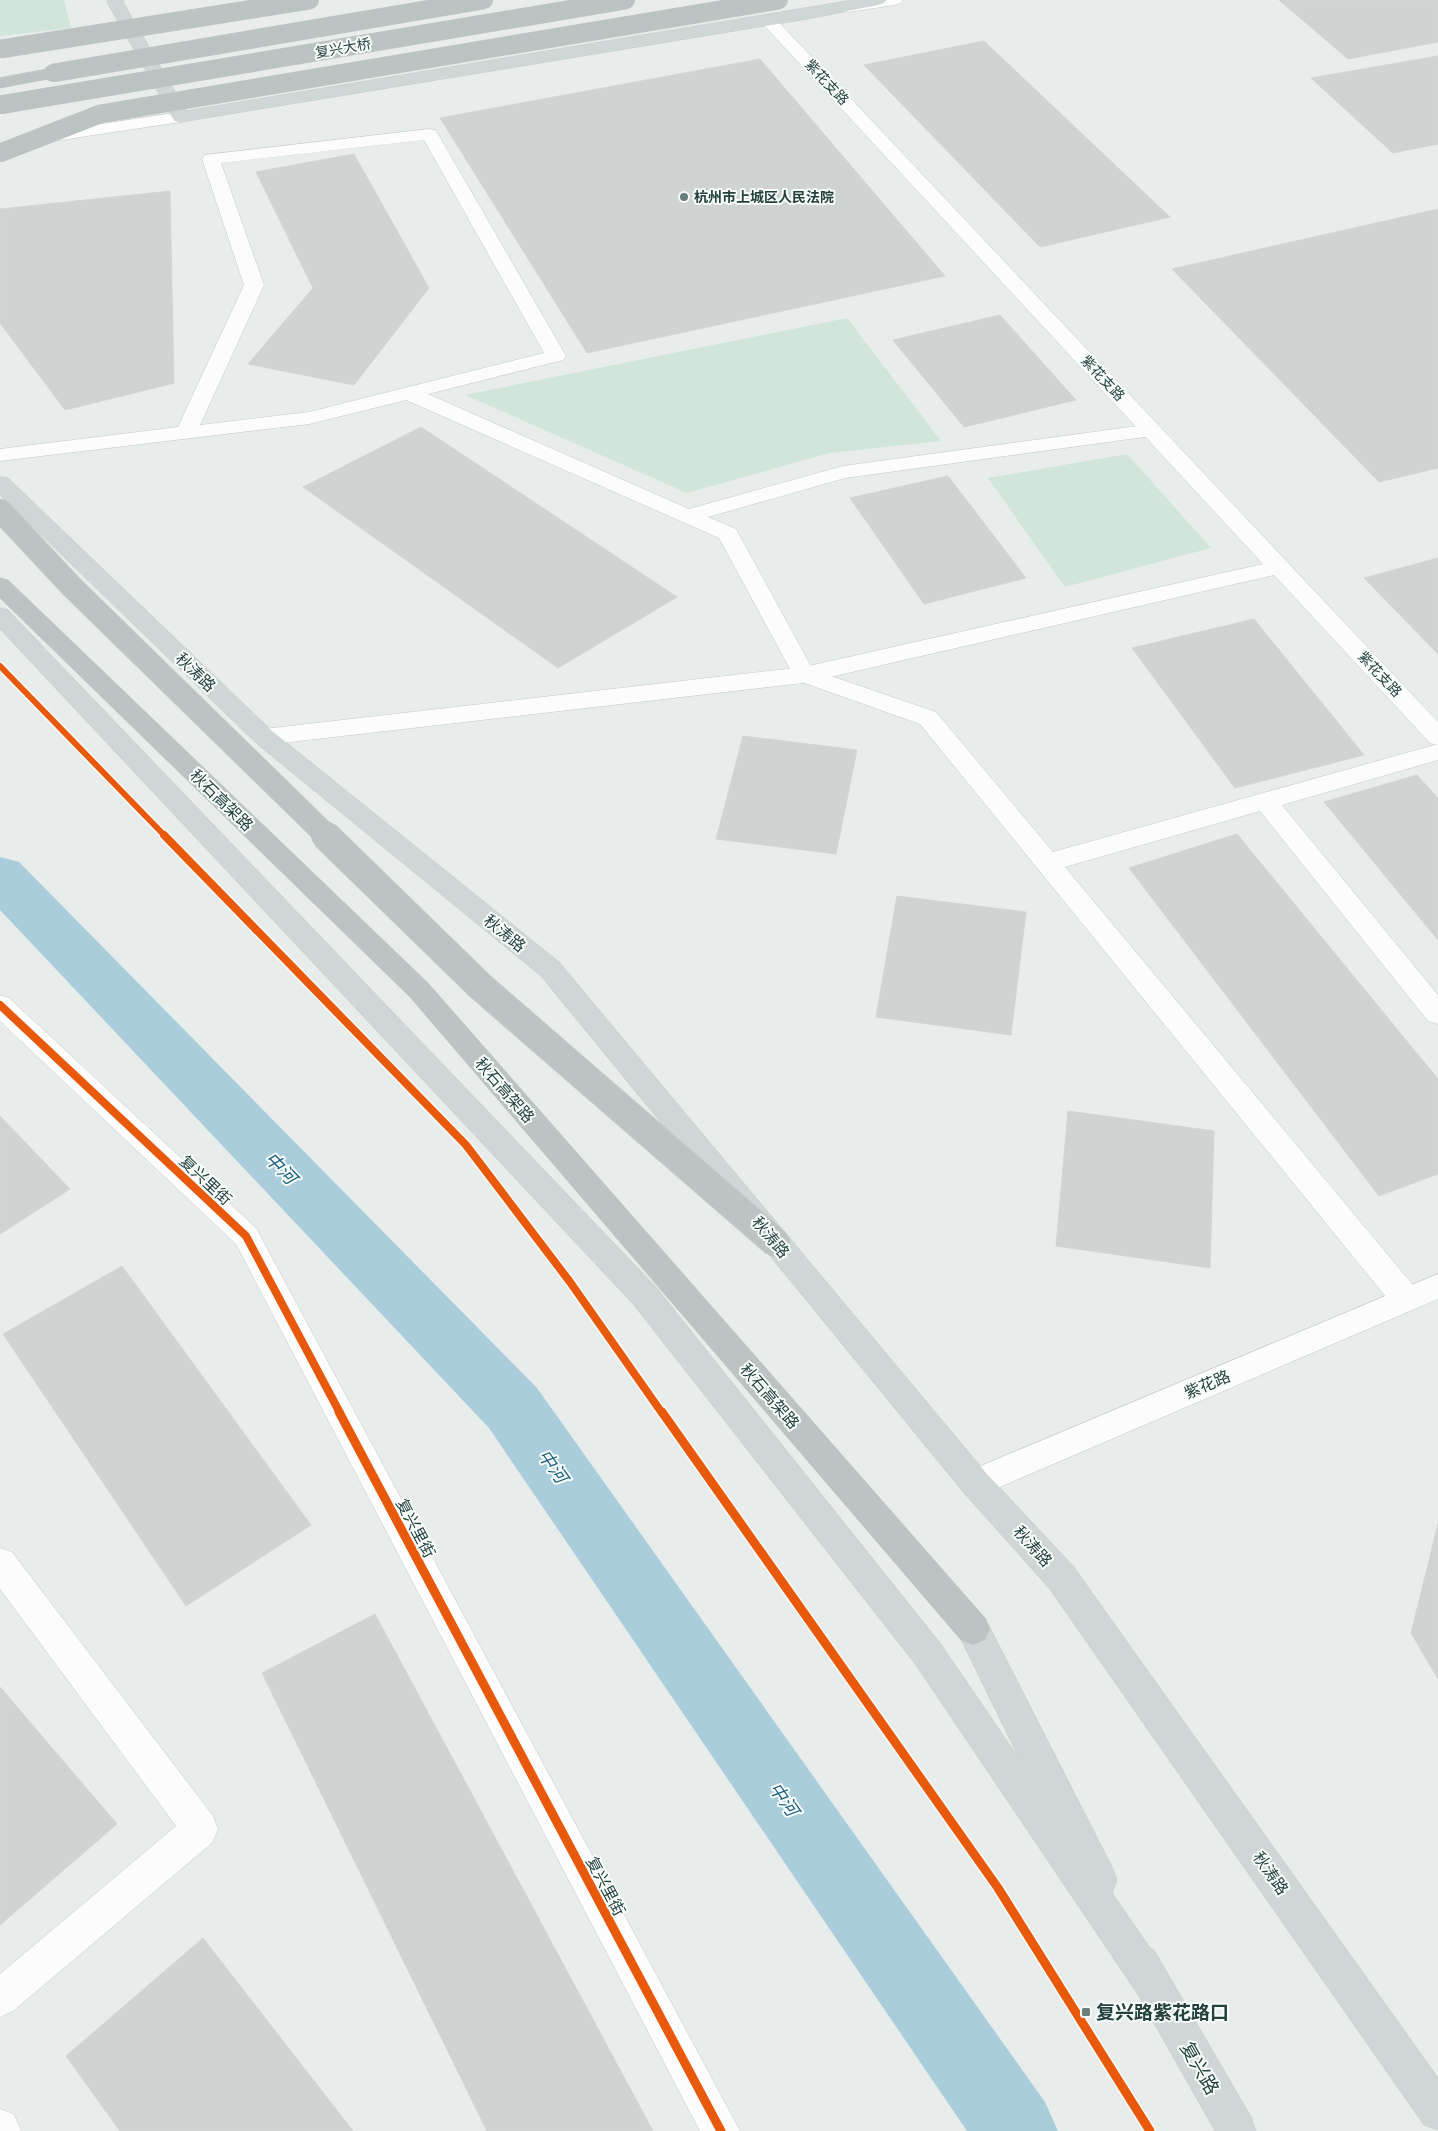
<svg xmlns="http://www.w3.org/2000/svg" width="1438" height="2131" font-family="'Asap Condensed','Noto Sans SC',sans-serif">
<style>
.green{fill:#d1e5da}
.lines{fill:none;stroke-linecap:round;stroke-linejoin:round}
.canal{fill:#a9cdda;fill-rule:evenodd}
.building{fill:#cfd4d2;stroke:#d1d6d4}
.lane-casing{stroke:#c5cac8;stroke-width:1}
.street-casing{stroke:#c5cac8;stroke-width:1}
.secondary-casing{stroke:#c3cac8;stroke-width:1}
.primary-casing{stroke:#c3cbca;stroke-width:1}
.highway-casing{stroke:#c3cbca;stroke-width:1}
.lane{fill:#fcfcfc;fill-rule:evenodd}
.street{fill:#fcfcfc;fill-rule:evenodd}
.secondary{fill:#fcfcfc;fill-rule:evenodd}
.primary{fill:#cfd7d6;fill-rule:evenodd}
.highway{fill:#bcc4c3;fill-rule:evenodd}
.highway-bridge-far2-casing{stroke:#c3cbca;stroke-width:19;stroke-linecap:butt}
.highway-bridge-far1-casing{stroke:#c3cbca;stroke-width:24;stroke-linecap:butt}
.highway-bridge-casing{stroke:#c3cbca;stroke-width:30;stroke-linecap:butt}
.highway-bridge-far2{stroke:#bcc4c3;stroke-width:18}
.highway-bridge-far1{stroke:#bcc4c3;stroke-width:22}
.highway-bridge{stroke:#bcc4c3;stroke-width:28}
.cycleway-far2-casing{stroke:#f7fbf9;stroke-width:9}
.cycleway-far1-casing{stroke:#f7fbf9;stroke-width:11}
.cycleway-casing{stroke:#f7fbf9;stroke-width:12}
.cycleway-far2{stroke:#e8590c;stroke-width:6}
.cycleway-far1{stroke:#e8590c;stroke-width:8}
.cycleway{stroke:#e8590c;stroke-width:9}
.poi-dot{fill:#697d7a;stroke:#f7fbf9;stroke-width:2}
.labels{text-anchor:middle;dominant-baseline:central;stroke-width:4;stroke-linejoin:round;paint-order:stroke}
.far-street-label{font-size:14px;fill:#24413d;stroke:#f7fbf9}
.far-poi-label{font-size:14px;font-weight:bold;fill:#24413d;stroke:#f7fbf9;text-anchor:start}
.street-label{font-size:16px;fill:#24413d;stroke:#f7fbf9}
.water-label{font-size:18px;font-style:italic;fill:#1d617e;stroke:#f7fbf9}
.near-poi-label{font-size:19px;font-weight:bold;fill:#24413d;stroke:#f7fbf9;text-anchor:start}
.near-street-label{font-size:19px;fill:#24413d;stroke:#f7fbf9}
</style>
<rect width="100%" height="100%" fill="#e8edeb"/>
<!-- green -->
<g class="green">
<path d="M 0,0 L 64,0 L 71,28 L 0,36 Z"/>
<path d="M 847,318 L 941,441 L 830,453 L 687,493 L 465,395 Z"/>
<path d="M 1127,454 L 1211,548 L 1065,587 L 988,478 Z"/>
</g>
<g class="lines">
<!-- canal -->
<path class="canal" d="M 0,857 L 19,862 L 537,1388 L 1045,2102 L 1058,2131 L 967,2131 L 489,1428 L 0,910 Z"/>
</g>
<!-- building -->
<g class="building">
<path d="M 1279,0 L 1438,0 L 1438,42 L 1348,59 Z"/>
<path d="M 984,41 L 1170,217 L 1040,247 L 864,65 Z"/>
<path d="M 1438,56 L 1438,144 L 1393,153 L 1311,78 Z"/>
<path d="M 760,59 L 945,276 L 587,353 L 440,118 Z"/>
<path d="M 354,154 L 429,288 L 354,385 L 248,364 L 313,288 L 256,172 Z"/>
<path d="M 170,191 L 174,383 L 65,410 L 0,323 L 0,209 Z"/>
<path d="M 1438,209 L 1438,468 L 1379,482 L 1172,269 Z"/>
<path d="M 1000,315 L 1076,400 L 964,427 L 893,340 Z"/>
<path d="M 421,427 L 677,597 L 558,668 L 303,487 Z"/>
<path d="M 948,476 L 1026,578 L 924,604 L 850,498 Z"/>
<path d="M 1438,558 L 1438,654 L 1364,578 Z"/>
<path d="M 1254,619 L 1364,755 L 1235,788 L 1132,648 Z"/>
<path d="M 743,736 L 857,750 L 836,854 L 716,839 Z"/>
<path d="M 1417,775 L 1438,798 L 1438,940 L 1324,802 Z"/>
<path d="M 1237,834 L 1438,1079 L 1438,1174 L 1379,1196 L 1129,868 Z"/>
<path d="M 897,896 L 1026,912 L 1011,1035 L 876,1017 Z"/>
<path d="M 1068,1111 L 1214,1131 L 1210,1268 L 1056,1246 Z"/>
<path d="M 0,1116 L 70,1189 L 0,1234 Z"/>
<path d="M 122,1266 L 311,1525 L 186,1606 L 3,1334 Z"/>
<path d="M 1438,1524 L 1438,1679 L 1411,1633 Z"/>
<path d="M 375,1614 L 653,2131 L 487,2131 L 262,1673 Z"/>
<path d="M 0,1687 L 117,1824 L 0,1925 Z"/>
<path d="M 203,1938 L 353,2131 L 120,2131 L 66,2056 Z"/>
</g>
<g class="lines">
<defs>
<g id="lane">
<path d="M 429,129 L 435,130 L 438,134 L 566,356 L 563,360 L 428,394 L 689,509 L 843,466 L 1152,424 L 1159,426 L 1162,430 L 1159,434 L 1152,436 L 845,478 L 708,517 L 736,529 L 813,670 L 936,712 L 1053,852 L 1438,744 L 1438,760 L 1282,805 L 1438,995 L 1438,1024 L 1428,1021 L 1260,811 L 1065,867 L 1417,1290 L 1421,1299 L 1417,1308 L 1406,1312 L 1395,1308 L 920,724 L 796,680 L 719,538 L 406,400 L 309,424 L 0,461 L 0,449 L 178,427 L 244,285 L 202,159 L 205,155 ZM 424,140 L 544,353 L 309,412 L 200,425 L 264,285 L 221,163 Z"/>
<path d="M 0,1548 L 12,1552 L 213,1816 L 218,1829 L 213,1842 L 13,2011 L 0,2017 L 0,1974 L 176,1826 L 0,1589 Z"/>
<path d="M 0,2109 L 14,2114 L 21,2131 L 0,2131 Z"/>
</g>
<g id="street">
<path d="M 768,15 L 774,17 L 1438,722 L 1438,745 L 1430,743 L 1274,575 L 804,683 L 264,745 L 256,743 L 252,737 L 256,731 L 264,729 L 804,667 L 1263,564 L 762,23 L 760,20 L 762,17 Z"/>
<path d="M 0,995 L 9,998 L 256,1228 L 740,2131 L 700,2131 L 236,1244 L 0,1021 Z"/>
<path d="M 1438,1274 L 1438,1299 L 986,1493 L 975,1497 L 964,1493 L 959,1483 L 964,1473 Z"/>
</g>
<g id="secondary">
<path d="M 862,0 L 903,0 L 901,3 L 895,5 L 848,12 L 842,10 L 840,7 L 842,4 Z"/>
<path d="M 181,112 L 187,113 L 190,117 L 187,121 L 41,143 L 35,142 L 32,138 L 35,134 L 41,133 Z"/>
</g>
<g id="primary">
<path d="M 108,0 L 124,0 L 123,2 L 186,111 L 853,0 L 886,0 L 884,3 L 878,5 L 807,19 L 181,122 L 175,121 L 172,117 L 107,2 Z"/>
<path d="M 0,477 L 8,478 L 272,731 L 559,962 L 986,1473 L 1073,1566 L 1438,2078 L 1438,2130 L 1424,2125 L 1049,1588 L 964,1493 L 541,976 L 256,743 L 0,495 Z"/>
<path d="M 0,608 L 8,610 L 656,1287 L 940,1643 L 1020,1760 L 956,1629 L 961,1618 L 973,1613 L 985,1618 L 1112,1867 L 1117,1880 L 1112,1893 L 1150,1948 L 1154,1950 L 1251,2117 L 1256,2131 L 1215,2131 L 1137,1993 L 916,1665 L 634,1305 L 0,629 Z"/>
</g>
<g id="highway">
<path d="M 53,68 L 59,69 L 61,73 L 59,77 L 0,88 L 0,78 Z"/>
<path d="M 0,578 L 8,580 L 428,983 L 985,1618 L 990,1629 L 985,1640 L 973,1645 L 961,1640 L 410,997 L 0,598 Z"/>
</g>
</defs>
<!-- lane casing -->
<use href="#lane" class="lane-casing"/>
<!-- street casing -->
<use href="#street" class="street-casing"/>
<!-- secondary casing -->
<use href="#secondary" class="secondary-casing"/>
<!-- primary casing -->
<use href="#primary" class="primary-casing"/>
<!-- highway casing -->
<use href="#highway" class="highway-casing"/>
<!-- lane -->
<use href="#lane" class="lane"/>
<!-- street -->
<use href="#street" class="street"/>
<!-- secondary -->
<use href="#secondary" class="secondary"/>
<!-- primary -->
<use href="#primary" class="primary"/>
<!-- highway -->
<use href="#highway" class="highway"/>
<defs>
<g id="highway-bridge-far2">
<path d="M 0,49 L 310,0"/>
<path d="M 53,73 L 484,0"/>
<path d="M 0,105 L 626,0"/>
<path d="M 0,153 L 100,114 L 779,0"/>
</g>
<path id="highway-bridge-far1" d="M 0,510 L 72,587 L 327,836"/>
<path id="highway-bridge" d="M 325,835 L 480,986 L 776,1243"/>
</defs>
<!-- highway-bridge-far2 casing -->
<use href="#highway-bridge-far2" class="highway-bridge-far2-casing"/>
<!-- highway-bridge-far1 casing -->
<use href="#highway-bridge-far1" class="highway-bridge-far1-casing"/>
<!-- highway-bridge casing -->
<use href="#highway-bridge" class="highway-bridge-casing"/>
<!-- highway-bridge-far2 -->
<use href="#highway-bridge-far2" class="highway-bridge-far2"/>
<!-- highway-bridge-far1 -->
<use href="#highway-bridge-far1" class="highway-bridge-far1"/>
<!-- highway-bridge -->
<use href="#highway-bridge" class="highway-bridge"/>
<defs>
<path id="cycleway-far2" d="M 0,666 L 165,836"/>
<g id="cycleway-far1">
<path d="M 164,835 L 466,1145 L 570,1282 L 662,1413"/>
<path d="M 0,1005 L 246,1236 L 340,1413"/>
</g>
<g id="cycleway">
<path d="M 339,1412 L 721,2131"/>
<path d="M 662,1412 L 998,1888 L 1150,2131"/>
</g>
</defs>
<!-- cycleway-far2 casing -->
<use href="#cycleway-far2" class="cycleway-far2-casing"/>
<!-- cycleway-far1 casing -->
<use href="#cycleway-far1" class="cycleway-far1-casing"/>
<!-- cycleway casing -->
<use href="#cycleway" class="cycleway-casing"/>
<!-- cycleway-far2 -->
<use href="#cycleway-far2" class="cycleway-far2"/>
<!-- cycleway-far1 -->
<use href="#cycleway-far1" class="cycleway-far1"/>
<!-- cycleway -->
<use href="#cycleway" class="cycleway"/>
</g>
<!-- markers -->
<g class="poi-dot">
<circle cx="684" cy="197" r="5"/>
<rect x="1081" y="2007" width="10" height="10" rx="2.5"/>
</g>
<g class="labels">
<!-- far-street labels -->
<g class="far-street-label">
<text transform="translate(343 48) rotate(-10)">复兴大桥</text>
<text transform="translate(827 82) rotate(47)">紫花支路</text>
<text transform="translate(1103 378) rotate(47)">紫花支路</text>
<text transform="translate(1380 674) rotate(47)">紫花支路</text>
</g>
<!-- far-poi labels -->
<g class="far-poi-label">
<text x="694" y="197">杭州市上城区人民法院</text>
</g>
<!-- street labels -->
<g class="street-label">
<text transform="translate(196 672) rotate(44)">秋涛路</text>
<text transform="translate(222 800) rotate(44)">秋石高架路</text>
<text transform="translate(505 933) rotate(39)">秋涛路</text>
<text transform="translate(505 1090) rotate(49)">秋石高架路</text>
<text transform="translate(206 1180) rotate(43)">复兴里街</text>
<text transform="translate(771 1237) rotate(50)">秋涛路</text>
<text transform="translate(1207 1384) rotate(-23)">紫花路</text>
<text transform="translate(770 1396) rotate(49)">秋石高架路</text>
<text transform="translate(416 1528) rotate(62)">复兴里街</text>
<text transform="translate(1033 1546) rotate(48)">秋涛路</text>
<text transform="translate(1271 1873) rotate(55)">秋涛路</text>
<text transform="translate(606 1886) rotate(62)">复兴里街</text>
</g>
<!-- water labels -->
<g class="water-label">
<text transform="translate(281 1168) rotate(46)">中河</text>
<text transform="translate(553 1466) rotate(55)">中河</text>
<text transform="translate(784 1799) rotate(55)">中河</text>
</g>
<!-- near-poi labels -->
<g class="near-poi-label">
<text x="1096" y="2012">复兴路紫花路口</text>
</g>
<!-- near-street labels -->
<g class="near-street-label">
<text transform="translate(1200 2068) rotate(60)">复兴路</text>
</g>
</g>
</svg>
